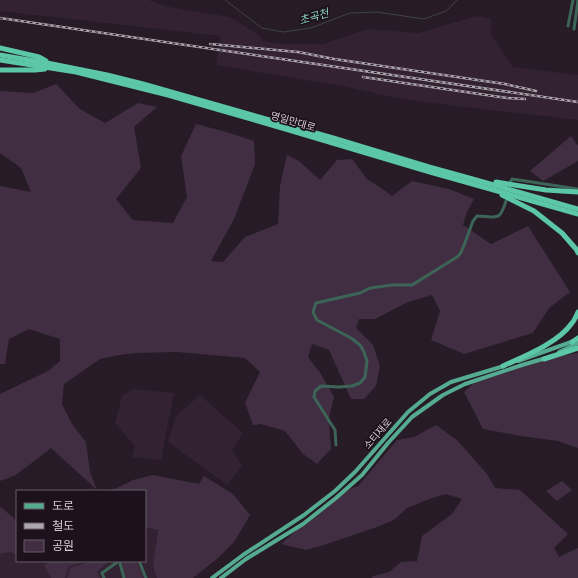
<svg xmlns="http://www.w3.org/2000/svg" width="578" height="578" font-family="'Nunito Sans','Noto Sans KR',sans-serif">
<style>
.built{fill:#322232}
.green{fill:#412e42}
.lines{fill:none;stroke-linecap:round;stroke-linejoin:round}
.stream{stroke:#404544;stroke-width:1}
.minor{stroke:#3d6557;stroke-width:3}
.major{stroke:#54ab90;stroke-width:4}
.highway{stroke:#5bc7a6;stroke-width:5}
.rail-casing{stroke:#aea6ae;stroke-width:2.5}
.rail{stroke:#1c111d;stroke-width:1;stroke-dasharray:3;stroke-linecap:butt}
.labels{text-anchor:middle;dominant-baseline:central;stroke-width:3.5;stroke-linejoin:round;paint-order:stroke}
.street-label{font-size:10px;fill:#d6ced6;stroke:#1c111d}
.water-label{font-size:11px;font-style:italic;fill:#89d1b8;stroke:#1c111d}
</style>
<rect width="100%" height="100%" fill="#261b26"/>
<!-- built -->
<g class="built">
<path d="M 0,0 L 149,0 L 164,6 L 230,17 L 259,35 L 263,41 L 281,44 L 323,44 L 368,29 L 418,33 L 477,16 L 491,19 L 491,34 L 513,67 L 578,75 L 578,120 L 456,106 L 396,98 L 347,87 L 216,65 L 220,36 L 0,11 Z"/>
<path d="M 132,389 L 174,393 L 161,460 L 132,457 L 135,446 L 115,423 L 122,396 Z"/>
<path d="M 200,395 L 243,433 L 232,450 L 242,466 L 227,485 L 168,442 L 176,416 Z"/>
<path d="M 145,529 L 158,530 L 153,566 L 157,578 L 100,578 L 97,572 L 109,561 L 145,561 Z"/>
<path d="M 11,552 L 17,555 L 17,561 L 92,561 L 71,567 L 67,578 L 0,578 L 0,554 Z"/>
</g>
<!-- green -->
<g class="green">
<path d="M 56,84 L 80,109 L 105,123 L 138,103 L 157,107 L 134,127 L 141,168 L 116,199 L 133,220 L 173,223 L 187,197 L 181,156 L 196,124 L 230,133 L 254,141 L 255,164 L 234,219 L 211,261 L 223,262 L 245,237 L 278,224 L 280,186 L 287,155 L 299,161 L 320,180 L 337,160 L 352,159 L 367,179 L 384,190 L 392,196 L 412,181 L 449,189 L 474,199 L 467,212 L 463,225 L 491,244 L 528,226 L 570,292 L 549,308 L 533,333 L 464,354 L 431,340 L 440,311 L 432,295 L 408,302 L 375,319 L 359,319 L 356,328 L 373,345 L 380,366 L 376,386 L 364,399 L 351,399 L 329,350 L 312,344 L 308,357 L 321,374 L 334,397 L 329,418 L 331,449 L 317,464 L 303,454 L 285,431 L 261,424 L 253,425 L 245,403 L 260,372 L 245,358 L 177,352 L 137,353 L 119,355 L 100,359 L 64,384 L 62,404 L 72,424 L 86,442 L 90,472 L 97,490 L 51,448 L 33,462 L 14,476 L 0,481 L 0,394 L 48,371 L 60,361 L 60,339 L 29,329 L 9,339 L 5,364 L 0,364 L 0,186 L 31,192 L 21,168 L 0,153 L 0,91 L 33,93 Z"/>
<path d="M 571,136 L 578,146 L 578,161 L 543,181 L 530,171 Z"/>
<path d="M 578,353 L 578,448 L 558,441 L 521,436 L 483,429 L 464,392 L 475,382 L 527,363 L 556,356 Z"/>
<path d="M 436,425 L 458,441 L 487,474 L 495,488 L 520,490 L 568,534 L 554,548 L 559,557 L 578,548 L 578,578 L 372,578 L 373,576 L 389,572 L 401,562 L 417,561 L 422,536 L 452,514 L 462,499 L 446,494 L 432,498 L 407,508 L 394,520 L 377,527 L 321,546 L 306,550 L 281,544 L 337,494 L 358,486 L 397,440 L 414,437 Z"/>
<path d="M 153,475 L 199,484 L 204,476 L 233,494 L 250,515 L 234,542 L 218,558 L 193,578 L 157,578 L 153,566 L 158,530 L 145,528 L 145,491 L 106,491 L 117,488 L 133,480 Z"/>
<path d="M 562,481 L 572,490 L 557,501 L 546,491 Z"/>
<path d="M 1,507 L 17,521 L 17,555 L 11,552 L 0,554 L 0,508 Z"/>
<path d="M 51,561 L 90,561 L 69,566 L 65,578 L 51,578 L 44,565 Z"/>
<path d="M 92,561 L 109,561 L 97,572 L 100,578 L 67,578 L 71,567 Z"/>
<path d="M 124,561 L 136,561 L 144,578 L 126,578 L 122,566 Z"/>
</g>
<g class="lines">
<!-- stream -->
<path class="stream" d="M 225,0 L 262,28 L 283,32 L 311,28 L 350,13 L 377,12 L 424,19 L 446,11 L 457,0"/>
<!-- minor -->
<g class="minor">
<path d="M 568,26 L 573,0"/>
<path d="M 574,29 L 578,0"/>
<path d="M 510,183 L 512,179 L 578,189"/>
<path d="M 336,445 L 335,430 L 314,397 L 315,391 L 321,386 L 339,387 L 352,386 L 360,383 L 365,377 L 367,361 L 364,352 L 360,345 L 351,338 L 317,320 L 313,312 L 316,303 L 360,293 L 370,288 L 392,285 L 412,285 L 457,257 L 460,254 L 463,248 L 473,221 L 477,216 C 497,216 499,223 506,201"/>
<path d="M 121,561 L 120,563 L 124,578"/>
<path d="M 139,561 L 146,578"/>
<path d="M 104,578 L 102,573 L 119,561"/>
</g>
<!-- major -->
<g class="major">
<path d="M 559,352 L 578,343"/>
<path d="M 518,361 L 574,341"/>
<path d="M 212,578 L 243,555 L 304,515 L 335,491 L 355,472 L 408,412 L 430,394 L 451,382 L 504,366"/>
<path d="M 221,578 L 246,559 L 303,524 L 336,498 L 362,475 L 388,443 L 412,417 L 443,395 L 465,384 L 522,365 L 546,358"/>
</g>
<!-- highway -->
<g class="highway">
<path d="M 0,48 L 39,57 L 46,61"/>
<path d="M 0,55 L 52,64 L 107,75 L 143,84 L 333,138 L 429,167 L 476,180 L 578,209"/>
<path d="M 0,60 L 76,72 L 168,95 L 289,130 L 430,172 L 578,214"/>
<path d="M 0,70 L 35,70 L 45,69"/>
<path d="M 496,182 L 546,190 L 578,192"/>
<path d="M 502,195 L 534,211 L 562,233 L 576,249 L 578,253"/>
<path d="M 572,342 L 578,338"/>
<path d="M 544,359 L 578,348"/>
<path d="M 503,366 C 525,356 558,343 572,323 C 575,320 576,316 578,312"/>
</g>
<defs>
<g id="rail">
<path d="M 0,18 L 578,102"/>
<path d="M 210,44 L 298,52 L 334,59 L 505,84 L 536,91"/>
<path d="M 363,77 L 507,98 L 525,99"/>
</g>
</defs>
<!-- rail casing -->
<use href="#rail" class="rail-casing"/>
<!-- rail -->
<use href="#rail" class="rail"/>
</g>
<g class="labels">
<!-- street labels -->
<g class="street-label">
<text transform="translate(293 122) rotate(16)">영일만대로</text>
<text transform="translate(378 434) rotate(-49)">소티재로</text>
</g>
<!-- water labels -->
<g class="water-label">
<text transform="translate(314 17) rotate(-16)">초곡천</text>
</g>
</g>
<!-- legend -->
<rect x="16" y="490" width="130" height="72" fill="#1c111d" stroke="#665d67"/>
<rect x="24" y="503" width="20" height="6" fill="#54ab90" stroke="#665d67"/>
<text x="52" y="510" font-size="12" fill="#d6ced6">도로</text>
<rect x="24" y="523" width="20" height="6" fill="#aea6ae" stroke="#665d67"/>
<text x="52" y="530" font-size="12" fill="#d6ced6">철도</text>
<rect x="24" y="540" width="20" height="12" fill="#412e42" stroke="#665d67"/>
<text x="52" y="550" font-size="12" fill="#d6ced6">공원</text>
</svg>
